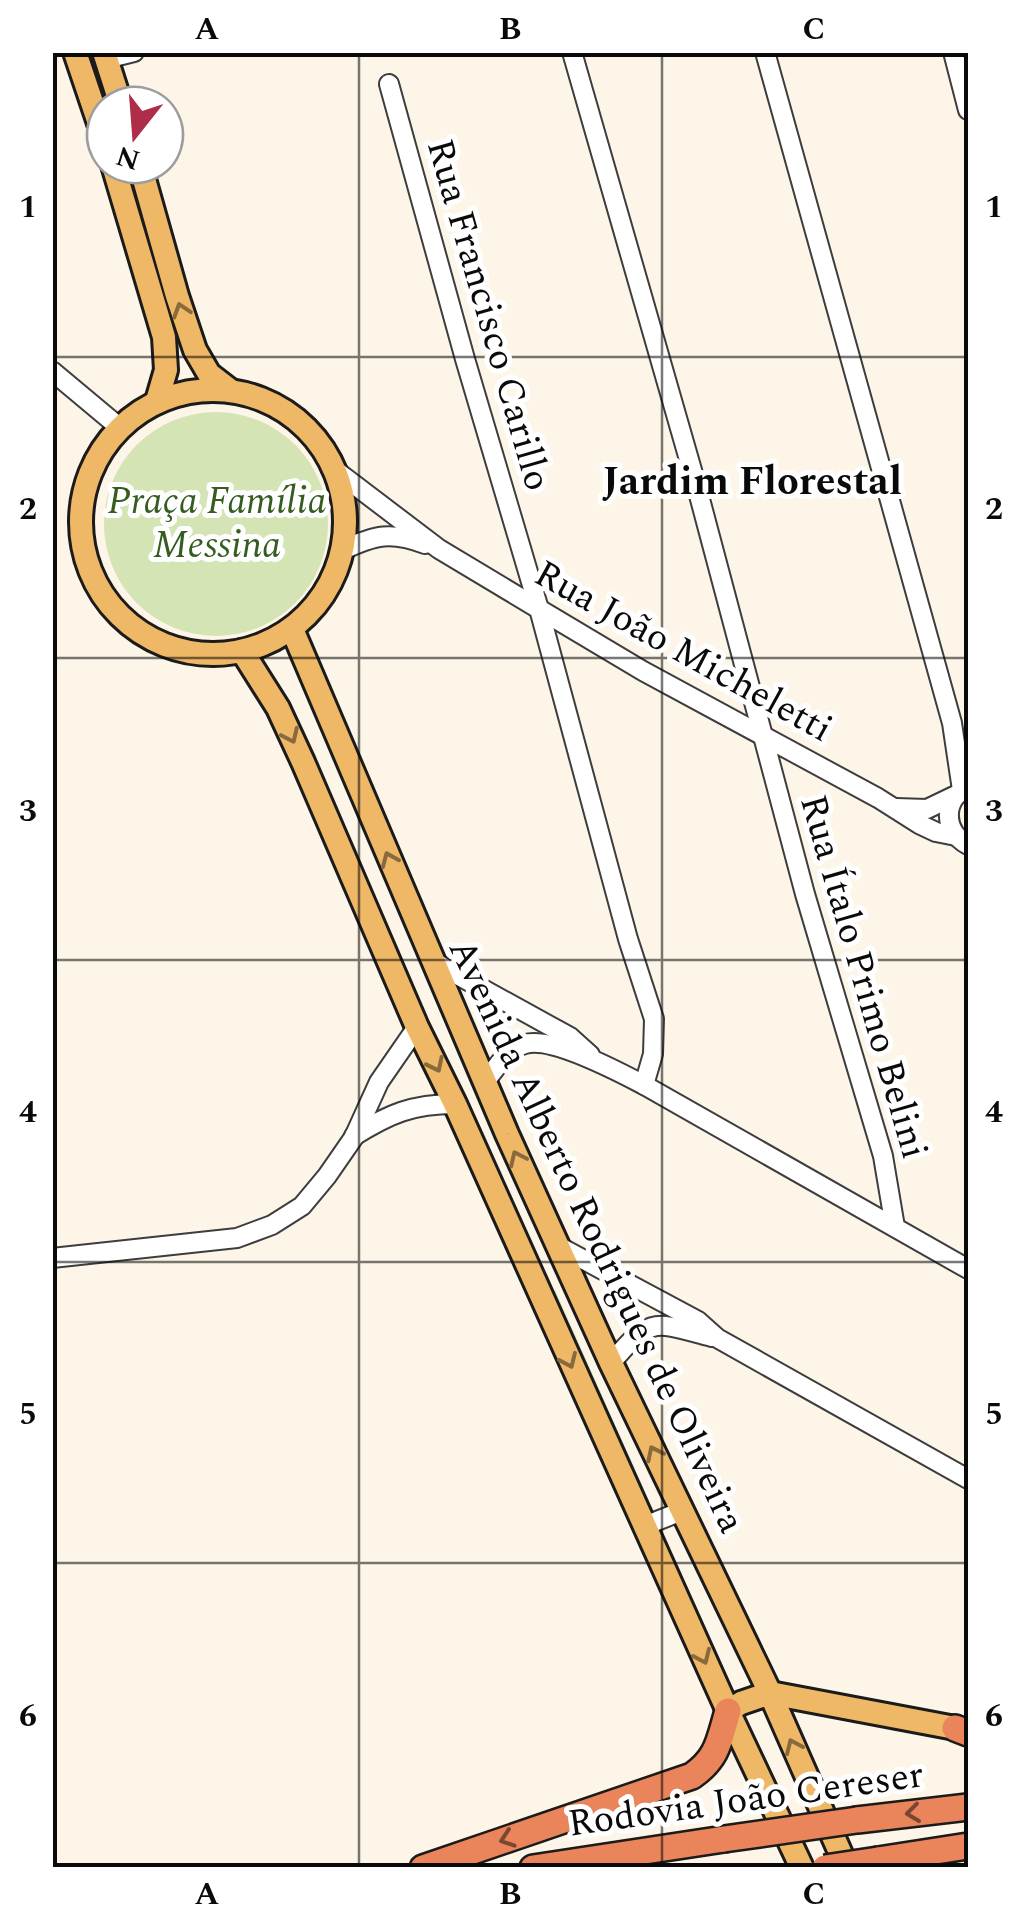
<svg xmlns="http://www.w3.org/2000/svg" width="1021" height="1920" font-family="Spectral,serif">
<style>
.green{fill:#d5e4b5}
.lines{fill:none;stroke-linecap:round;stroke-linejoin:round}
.minor-casing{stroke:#3d3d3d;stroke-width:22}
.major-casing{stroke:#1b1b1b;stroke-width:28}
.highway-casing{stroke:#1b1b1b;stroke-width:30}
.minor{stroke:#fff;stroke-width:18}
.major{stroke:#efb867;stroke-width:22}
.highway{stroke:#ea845a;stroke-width:25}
.highway-bridge-casing{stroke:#1b1b1b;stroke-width:30;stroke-linecap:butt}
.highway-bridge{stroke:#ea845a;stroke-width:25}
.oneway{stroke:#886a3d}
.oneway2{stroke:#7a4732}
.grid{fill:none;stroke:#0a0a0a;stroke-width:2.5;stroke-opacity:0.55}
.labels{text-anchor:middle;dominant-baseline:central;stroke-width:10;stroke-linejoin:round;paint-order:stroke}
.street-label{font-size:38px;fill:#0a0a0a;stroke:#fff}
.park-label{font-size:38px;font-style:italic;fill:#365c20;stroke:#fff}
.neighbourhood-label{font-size:40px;font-weight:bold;fill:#0a0a0a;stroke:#fff}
.neatline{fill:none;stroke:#0a0a0a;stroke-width:4}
.grid-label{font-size:32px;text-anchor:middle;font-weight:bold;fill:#0a0a0a}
</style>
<rect width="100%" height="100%" fill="#fdf6e8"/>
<!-- green -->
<g class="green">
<circle cx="216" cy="524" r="112"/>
<path d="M 555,1290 L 720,1660 L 707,1668 L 543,1301 Z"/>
</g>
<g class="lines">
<defs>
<g id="minor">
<path d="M 572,52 L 696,484 L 805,894 L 883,1156 L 895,1227"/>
<path d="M 765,52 L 952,723 L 962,790"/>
<path d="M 953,52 L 968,110"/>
<path d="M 106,59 L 134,52"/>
<path d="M 389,84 L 465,359 L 539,609 L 628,939 L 654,1019 L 653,1054 L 644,1085"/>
<path d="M 52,371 L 119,427"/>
<path d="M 335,470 L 439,549 L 539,609 L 643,671 L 878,798 L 919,824 L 936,832 L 956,836"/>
<path d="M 343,550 C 375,535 391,531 425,544"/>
<path d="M 968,787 C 942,800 943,831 968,845"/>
<path d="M 896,808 L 927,809 L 954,796"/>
<path d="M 432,961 L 570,1037 L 590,1055"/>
<path d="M 485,1082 C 496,1068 507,1049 525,1044 C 552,1036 619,1072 644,1085 L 968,1269"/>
<path d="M 354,1136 C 389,1114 412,1104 455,1104"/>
<path d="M 558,1246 L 698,1321 L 717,1338 L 968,1479"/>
<path d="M 52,1258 L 237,1238 L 272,1225 L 302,1206 L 327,1176 L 354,1137 L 379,1082 L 417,1027"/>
<path d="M 611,1363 C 652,1315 654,1322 712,1337"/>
<path d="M 644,1526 L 682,1511"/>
</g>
<g id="major">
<path d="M 75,52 L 105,141"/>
<path d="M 104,52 L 121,105"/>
<path d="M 113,165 L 164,337 L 166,370 L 157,401"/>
<path d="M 140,165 L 177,296 L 195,350 L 209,374 L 231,391"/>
<circle cx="213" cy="522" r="132"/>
<path d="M 292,629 L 507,1134 L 611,1363 L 770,1693 L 847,1868"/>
<path d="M 242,651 L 278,708 L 303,762 L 417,1027 L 455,1104 L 728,1711 L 802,1868"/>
<path d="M 728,1711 L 741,1703 L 770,1693 L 955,1728"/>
</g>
<g id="highway">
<path d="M 955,1728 L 968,1733"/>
<path d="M 857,1820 L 968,1807"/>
<path d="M 878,1860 L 968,1846"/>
<path d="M 423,1868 L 692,1776 C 718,1758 719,1741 728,1711"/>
<path d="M 533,1868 L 724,1839"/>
</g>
</defs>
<!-- minor casing -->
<use href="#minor" class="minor-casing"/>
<!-- major casing -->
<use href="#major" class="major-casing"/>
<!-- highway casing -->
<use href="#highway" class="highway-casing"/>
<!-- minor -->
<use href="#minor" class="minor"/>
<!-- major -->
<use href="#major" class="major"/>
<!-- highway -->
<use href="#highway" class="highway"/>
<defs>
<g id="highway-bridge">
<path d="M 724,1839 L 857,1820"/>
<path d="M 825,1868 L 878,1860"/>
</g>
</defs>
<!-- highway-bridge casing -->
<use href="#highway-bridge" class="highway-bridge-casing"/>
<!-- highway-bridge -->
<use href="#highway-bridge" class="highway-bridge"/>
</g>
<!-- one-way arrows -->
<defs><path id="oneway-chevron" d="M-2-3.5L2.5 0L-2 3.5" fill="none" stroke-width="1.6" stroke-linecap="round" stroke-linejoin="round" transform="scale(2.5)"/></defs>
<g class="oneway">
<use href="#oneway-chevron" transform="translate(181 310) rotate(-108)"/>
<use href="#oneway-chevron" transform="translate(291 736) rotate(65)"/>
<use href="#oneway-chevron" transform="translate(389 859) rotate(-113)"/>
<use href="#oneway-chevron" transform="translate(436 1065) rotate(64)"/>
<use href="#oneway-chevron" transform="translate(517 1158) rotate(-115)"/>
<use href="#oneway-chevron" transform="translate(569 1361) rotate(66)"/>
<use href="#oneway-chevron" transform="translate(654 1453) rotate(-116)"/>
<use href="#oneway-chevron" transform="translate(703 1657) rotate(66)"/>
<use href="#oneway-chevron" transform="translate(793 1746) rotate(-114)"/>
</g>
<g class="oneway2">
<use href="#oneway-chevron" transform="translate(913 1813) rotate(173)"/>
<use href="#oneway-chevron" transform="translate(507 1839) rotate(161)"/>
</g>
<!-- grid -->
<path class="grid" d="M 359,52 L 359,1868M 662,52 L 662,1868M 52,357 L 968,357M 52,658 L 968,658M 52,960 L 968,960M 52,1262 L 968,1262M 52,1563 L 968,1563"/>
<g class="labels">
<!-- street labels -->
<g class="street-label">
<text transform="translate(488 315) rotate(74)">Rua Francisco Carillo</text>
<text transform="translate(683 652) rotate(29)">Rua João Micheletti</text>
<text transform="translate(863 977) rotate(74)">Rua Ítalo Primo Belini</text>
<text transform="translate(596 1236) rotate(65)">Avenida Alberto Rodrigues de Oliveira</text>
<text transform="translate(746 1800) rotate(-8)">Rodovia João Cereser</text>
</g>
<!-- park labels -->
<g class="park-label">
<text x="217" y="502">Praça Família<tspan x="217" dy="44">Messina</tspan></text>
</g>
<!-- neighbourhood labels -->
<g class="neighbourhood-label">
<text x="752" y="482">Jardim Florestal</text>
</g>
</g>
<!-- border -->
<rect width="1021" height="1920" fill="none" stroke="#ffffff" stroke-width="110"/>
<!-- north arrow -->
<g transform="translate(135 135) rotate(197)"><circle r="48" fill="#ffffff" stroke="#9d9d9d" stroke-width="2.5"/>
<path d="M0-8L18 38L0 25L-18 38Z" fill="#af2d48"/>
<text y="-15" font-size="28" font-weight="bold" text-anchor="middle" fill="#0a0a0a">N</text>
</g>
<rect x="55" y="55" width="911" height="1810" class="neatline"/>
<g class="grid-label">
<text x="207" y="39">A</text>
<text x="510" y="39">B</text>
<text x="814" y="39">C</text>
<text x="28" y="217">1</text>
<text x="994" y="217">1</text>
<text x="28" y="519">2</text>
<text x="994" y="519">2</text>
<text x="28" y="821">3</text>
<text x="994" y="821">3</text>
<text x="28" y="1122">4</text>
<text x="994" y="1122">4</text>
<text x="28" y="1424">5</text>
<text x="994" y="1424">5</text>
<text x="28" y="1726">6</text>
<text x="994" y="1726">6</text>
<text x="207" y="1904">A</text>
<text x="510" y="1904">B</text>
<text x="814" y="1904">C</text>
</g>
</svg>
